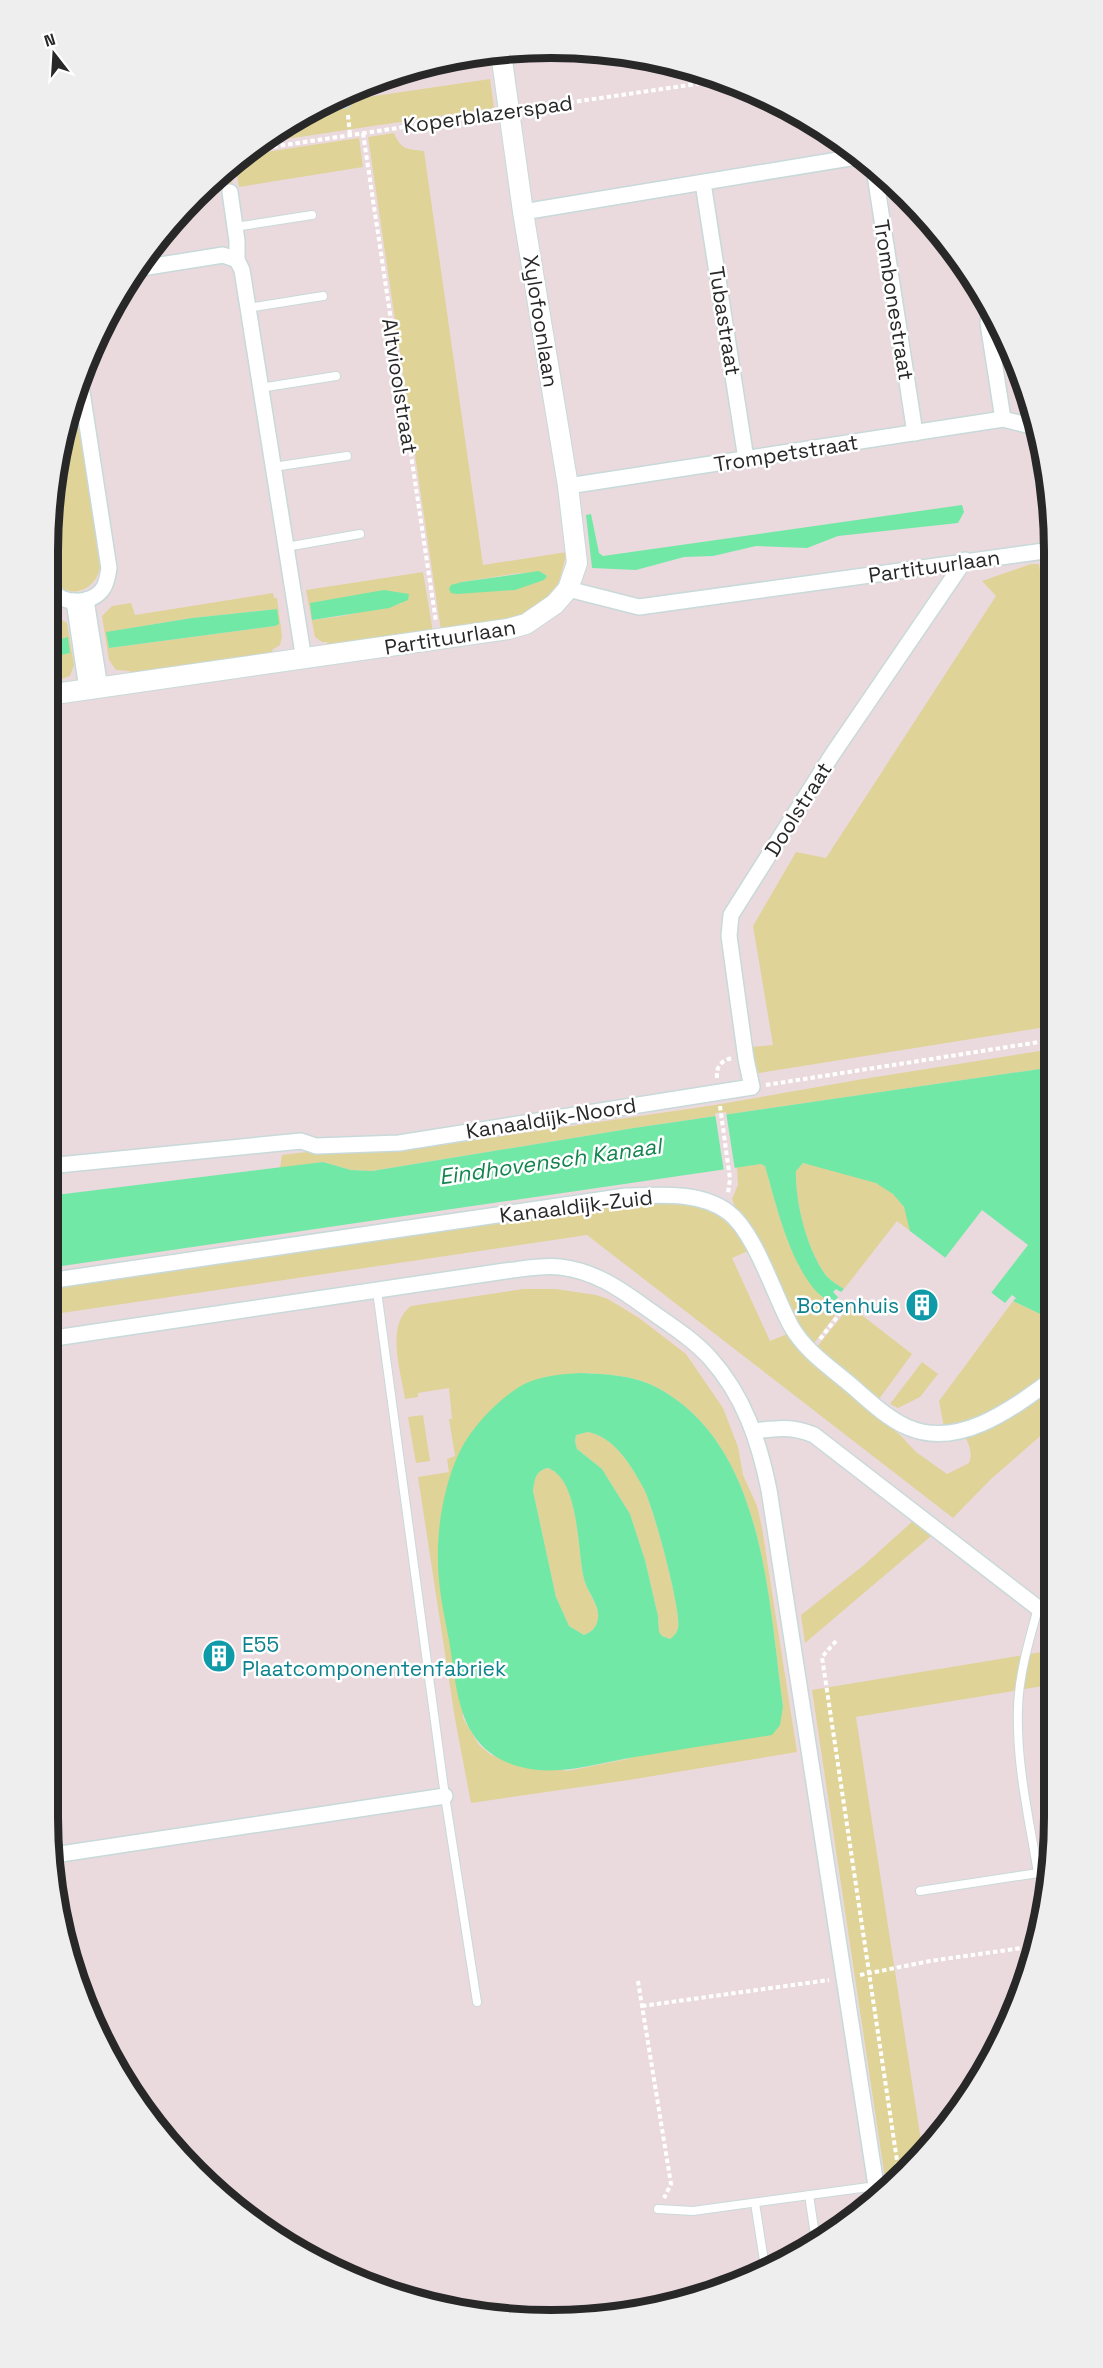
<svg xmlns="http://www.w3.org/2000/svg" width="1103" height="2368" font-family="'Space Grotesk',sans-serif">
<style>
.green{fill:#dfd398;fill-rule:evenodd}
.water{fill:#71e8a6;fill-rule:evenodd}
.pier{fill:#eadade}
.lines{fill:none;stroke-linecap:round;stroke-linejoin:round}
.service-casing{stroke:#c8d9d9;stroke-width:10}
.minor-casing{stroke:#c8d9d9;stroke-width:18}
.tertiary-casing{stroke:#c8d9d9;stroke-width:22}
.path{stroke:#fff;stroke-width:4;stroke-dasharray:4.5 3;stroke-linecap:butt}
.service{stroke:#fff;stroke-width:8}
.minor{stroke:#fff;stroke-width:15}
.tertiary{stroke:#fff;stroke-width:20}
.labels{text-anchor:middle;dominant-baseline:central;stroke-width:5;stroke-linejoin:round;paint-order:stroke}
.street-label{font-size:21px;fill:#282828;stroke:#fff}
.culture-label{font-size:21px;fill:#0d838f;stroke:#fff;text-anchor:end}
.water-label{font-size:22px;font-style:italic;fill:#13844e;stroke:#fff}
.rim{fill:none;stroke:#282828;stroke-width:8}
</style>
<rect width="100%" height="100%" fill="#eadade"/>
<!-- green -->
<g class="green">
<path d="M 490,79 L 494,108 L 259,143 L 271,133 L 327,103 Z"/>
<path d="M 394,133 C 401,150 407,149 424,151 L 483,565 L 567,552 L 560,578 L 555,591 L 550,596 L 517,619 L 441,631 L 368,137 ZM 520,573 L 547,576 C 536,591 480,583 462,582 Z"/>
<path d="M 359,138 L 363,167 L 239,187 L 235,163 L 245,155 Z"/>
<path d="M 230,167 L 233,187 L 199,192 Z"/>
<path d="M 75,397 L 100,567 C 96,594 60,602 53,574 C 45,545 52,484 58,454 C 61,435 69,415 75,397 Z"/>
<path d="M 1031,564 L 1039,564 L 1051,648 L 1052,1026 L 753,1074 L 751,1047 L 773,1045 L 753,926 L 796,852 L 826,858 L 996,596 L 982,581 Z"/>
<path d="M 423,572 L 433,632 L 328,647 L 327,642 L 322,642 L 315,637 L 306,590 ZM 325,601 L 403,603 L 342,616 L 313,620 L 315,602 Z"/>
<path d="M 273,593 L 274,598 L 277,598 L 282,636 L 280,645 L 272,650 L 273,656 L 131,676 L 130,671 L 116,670 L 109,660 L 102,616 L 112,606 L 131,603 L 135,615 ZM 277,609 L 275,626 L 109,648 L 107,632 L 192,618 Z"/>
<path d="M 54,615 L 67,623 L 74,665 L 70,676 L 53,682 L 54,688 L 48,689 L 48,658 L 70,653 L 68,638 L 48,643 L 48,616 Z"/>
<path d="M 1052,1049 L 1053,1067 L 634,1128 L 372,1171 L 351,1170 L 323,1162 L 280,1168 L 282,1155 L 315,1151 L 334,1153 L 401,1151 L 715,1105 L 863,1079 Z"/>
<path d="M 803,1163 C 835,1171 887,1175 904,1208 C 908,1215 909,1223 910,1231 L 897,1221 L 844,1289 C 838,1285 829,1280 825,1274 C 807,1249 795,1202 796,1171 Z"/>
<path d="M 761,1164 L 765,1166 C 777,1207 787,1254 814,1288 C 820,1297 831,1303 839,1310 L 815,1342 L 811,1343 C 785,1313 777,1272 758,1238 C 751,1225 736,1213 732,1199 L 738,1185 L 737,1167 Z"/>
<path d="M 633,1202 C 683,1202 722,1200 748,1251 L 732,1258 L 770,1341 L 787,1334 L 811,1362 L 900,1435 L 916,1452 L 947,1474 L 969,1463 C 973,1453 969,1445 965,1436 L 1054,1384 L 1054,1424 L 991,1479 L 953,1518 L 587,1235 L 48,1315 L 48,1289 Z"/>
<path d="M 523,1289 L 556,1289 L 596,1295 L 608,1299 L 639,1318 L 686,1354 L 723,1408 L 738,1447 L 743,1475 L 757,1506 L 762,1528 L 797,1752 L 629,1780 L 471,1803 L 455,1719 L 418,1477 L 449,1472 L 447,1459 L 455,1456 L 449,1419 L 452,1419 L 449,1388 L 418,1393 L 418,1397 L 405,1399 C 401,1372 385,1325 411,1306 ZM 581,1373 C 606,1374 633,1375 656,1387 C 765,1444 768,1599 783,1706 L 627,1759 L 567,1771 L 491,1755 L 479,1745 L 463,1718 L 445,1499 L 452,1475 L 461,1449 L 487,1415 L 501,1401 L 521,1386 L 546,1377 Z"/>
<path d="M 1013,1301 L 1053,1320 L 1054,1368 C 1033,1384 991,1417 967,1424 C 959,1426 951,1426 944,1427 L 939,1401 Z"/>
<path d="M 850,1306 L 912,1354 L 879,1399 L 816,1348 Z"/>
<path d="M 922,1362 L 938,1374 L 920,1397 L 898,1408 L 890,1404 Z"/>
<path d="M 423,1415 L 430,1461 L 416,1463 L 408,1417 Z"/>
<path d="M 588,1432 C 615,1437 632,1467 644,1489 C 653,1506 682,1612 678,1628 C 677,1633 674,1636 670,1639 L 662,1636 L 659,1632 L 658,1616 L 645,1560 L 630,1514 L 602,1469 L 577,1449 L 575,1441 L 576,1435 Z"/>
<path d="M 548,1468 C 580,1479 577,1551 584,1579 C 587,1592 600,1606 598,1618 C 597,1627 592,1632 584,1635 L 569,1626 L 556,1597 L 533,1491 C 535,1479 535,1471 548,1468 Z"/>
<path d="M 913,1521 L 931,1536 L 805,1643 L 801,1615 L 864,1565 Z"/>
<path d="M 1054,1650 L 1055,1684 L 856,1717 L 923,2154 L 886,2185 L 812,1690 Z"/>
</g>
<!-- water -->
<g class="water">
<path d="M 962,505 L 964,512 L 958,523 L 838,536 L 807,548 L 756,546 L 713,556 L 684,557 L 636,570 L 592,568 L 586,515 L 591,514 L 599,553 L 603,556 Z"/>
<path d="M 539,571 L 547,576 L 544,580 L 515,590 L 457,594 L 451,593 L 449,589 L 451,585 L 462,582 Z"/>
<path d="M 384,590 L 409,594 L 408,600 L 389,608 L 312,620 L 310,603 Z"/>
<path d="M 277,609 L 279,624 L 275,626 L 109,648 L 106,632 L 192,618 Z"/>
<path d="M 68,637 L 70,653 L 48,658 L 48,643 Z"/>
<path d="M 1053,1067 L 1053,1320 L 1013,1301 L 1016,1298 L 1012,1295 L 1005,1303 L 910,1231 L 904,1207 L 893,1194 L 876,1183 L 803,1163 L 796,1171 C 795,1202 807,1249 825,1274 C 829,1280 838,1285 844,1289 L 841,1292 L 836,1289 L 833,1292 L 838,1297 L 832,1304 C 826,1299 819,1295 814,1289 C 787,1255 777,1207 765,1166 L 761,1164 L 48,1268 L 48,1196 L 323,1162 L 351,1170 L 372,1171 L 634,1128 Z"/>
<path d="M 581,1373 C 606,1374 633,1375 656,1387 C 765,1444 768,1599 783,1706 L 780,1725 L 772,1735 C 724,1743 676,1750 629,1758 C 591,1765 555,1777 517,1766 C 457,1747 458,1693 449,1640 C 444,1614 438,1587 438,1560 C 437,1524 445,1481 461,1449 C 473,1426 497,1401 519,1387 C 537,1376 561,1374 581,1373 ZM 588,1432 C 615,1437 632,1467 644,1489 C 653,1506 682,1612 678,1628 C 677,1633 674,1636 670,1639 L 662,1636 L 659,1632 L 658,1616 L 645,1560 L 630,1514 L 602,1469 L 577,1449 L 575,1441 L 576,1435 ZM 548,1468 C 580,1480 577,1551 584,1579 C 587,1592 600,1605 598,1618 C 597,1627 592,1632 584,1635 L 569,1626 L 556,1597 L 533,1491 C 535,1479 535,1471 548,1468 Z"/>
</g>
<!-- pier -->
<g class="pier">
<path d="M 726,1112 L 735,1170 L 724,1172 L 715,1113 Z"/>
<path d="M 982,1210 L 1028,1245 L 991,1293 L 945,1258 Z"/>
</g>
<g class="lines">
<defs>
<g id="service">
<path d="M 235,227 L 312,215"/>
<path d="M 248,308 L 323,296"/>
<path d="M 260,388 L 336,376"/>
<path d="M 273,467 L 347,456"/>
<path d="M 286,547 L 360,534"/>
<path d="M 377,1291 L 445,1796 L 477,2002"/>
<path d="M 920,1891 L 1038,1873 C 1029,1819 1016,1763 1018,1708 C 1019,1674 1029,1641 1038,1608"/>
<path d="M 809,2195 L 816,2242"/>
<path d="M 755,2203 L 765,2267"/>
<path d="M 658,2209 L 693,2211 L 876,2186"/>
</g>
<g id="minor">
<path d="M 343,95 L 344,100"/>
<path d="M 874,168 L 915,433"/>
<path d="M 703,183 L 746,459"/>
<path d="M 230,192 L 237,241 L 237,260"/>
<path d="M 523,212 L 862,156"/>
<path d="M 135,269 L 223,255 L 237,260 L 242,270 L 304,660"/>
<path d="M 990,312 L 988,323 L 1003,419"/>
<path d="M 568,486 L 1003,419 L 1035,427"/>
<path d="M 48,584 C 57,606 92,607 104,587 C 107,581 108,575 109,568 L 80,379"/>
<path d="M 568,589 L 639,607 L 1051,550"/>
<path d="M 86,600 L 100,688"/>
<path d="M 74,601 L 87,689"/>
<path d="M 48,1166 L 301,1141 L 316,1146 L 399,1143 L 752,1087 L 746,1059 L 729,936 L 731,915 L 832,755 L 965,560"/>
<path d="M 48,1281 L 626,1196 C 658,1195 700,1191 728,1212 C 755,1232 774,1295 791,1326 C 805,1351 831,1368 852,1386 C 869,1401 887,1418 907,1427 C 959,1450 1013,1408 1054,1378"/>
<path d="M 48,1339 L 505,1271 C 523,1269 542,1265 560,1267 C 594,1271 619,1288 645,1307 C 667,1323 692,1338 710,1358 C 744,1396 759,1441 769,1490 L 877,2192"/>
<path d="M 755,1431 C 776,1428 793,1426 814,1435 L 1038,1608 L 1054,1614"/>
<path d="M 54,1855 L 445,1796"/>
</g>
<path id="tertiary" d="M 48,695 L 508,629 L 526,624 L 555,604 L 568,589 L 577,563 L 568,486 L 523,212 L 501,53"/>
</defs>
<!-- service casing -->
<use href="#service" class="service-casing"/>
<!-- minor casing -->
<use href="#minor" class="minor-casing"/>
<!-- tertiary casing -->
<use href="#tertiary" class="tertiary-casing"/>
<!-- path -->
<g class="path">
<path d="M 525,109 L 724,80"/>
<path d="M 348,115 L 350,135"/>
<path d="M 363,133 L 436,622"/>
<path d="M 251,150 L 491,114"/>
<path d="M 233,165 L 235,179"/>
<path d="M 717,1078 C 716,1066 721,1061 732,1058"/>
<path d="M 766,1085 L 1052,1040"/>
<path d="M 720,1106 L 730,1179 L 728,1193"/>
<path d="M 820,1339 L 845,1307"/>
<path d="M 836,1641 L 822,1657 L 899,2174"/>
<path d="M 860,1975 L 930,1961 L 1036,1946"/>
<path d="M 638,1981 L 671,2184 L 664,2198"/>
<path d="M 642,2006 L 829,1980"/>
</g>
<!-- service -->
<use href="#service" class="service"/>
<!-- minor -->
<use href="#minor" class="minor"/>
<!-- tertiary -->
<use href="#tertiary" class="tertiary"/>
</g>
<!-- icons -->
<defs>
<symbol id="building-disc" viewBox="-11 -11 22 22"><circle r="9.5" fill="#0f9aa8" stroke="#fff"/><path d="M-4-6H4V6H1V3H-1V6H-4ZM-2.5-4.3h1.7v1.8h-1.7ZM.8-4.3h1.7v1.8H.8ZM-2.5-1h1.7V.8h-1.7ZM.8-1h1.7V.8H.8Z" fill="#fff"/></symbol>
</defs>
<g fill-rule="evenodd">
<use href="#building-disc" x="903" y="1286" width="38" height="38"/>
<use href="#building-disc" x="200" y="1637" width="38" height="38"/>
</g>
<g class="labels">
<!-- street labels -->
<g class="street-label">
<text transform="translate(488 114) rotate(-8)">Koperblazerspad</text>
<text transform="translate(894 300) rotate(81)">Trombonestraat</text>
<text transform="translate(541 321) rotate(81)">Xylofoonlaan</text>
<text transform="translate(725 321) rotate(81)">Tubastraat</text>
<text transform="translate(400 386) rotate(81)">Altvioolstraat</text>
<text transform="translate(786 453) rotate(-9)">Trompetstraat</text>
<text transform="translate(934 566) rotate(-8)">Partituurlaan</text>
<text transform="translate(450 637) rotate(-9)">Partituurlaan</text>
<text transform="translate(798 809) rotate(-58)">Doolstraat</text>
<text transform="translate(551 1118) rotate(-9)">Kanaaldijk-Noord</text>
<text transform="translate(576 1206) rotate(-7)">Kanaaldijk-Zuid</text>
</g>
<!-- culture labels -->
<g class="culture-label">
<text x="899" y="1305">Botenhuis</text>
<text x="242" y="1644" text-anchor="start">E55<tspan x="242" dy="24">Plaatcomponentenfabriek</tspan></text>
</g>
<!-- water labels -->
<g class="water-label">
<text transform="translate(550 1161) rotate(-8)">Eindhovensch Kanaal</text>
</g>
</g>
<!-- crop -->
<path d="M0 0H1103V2368H0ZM551 58H551A493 493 0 0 1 1044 551V1817A493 493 0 0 1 551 2310H551A493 493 0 0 1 58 1817V551A493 493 0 0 1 551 58Z" fill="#eee" fill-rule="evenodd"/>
<path class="rim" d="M551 58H551A493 493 0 0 1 1044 551V1817A493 493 0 0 1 551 2310H551A493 493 0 0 1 58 1817V551A493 493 0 0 1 551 58Z"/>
<!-- north arrow -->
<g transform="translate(54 54) rotate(343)" stroke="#ffffff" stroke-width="4.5" paint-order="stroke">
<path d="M0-4.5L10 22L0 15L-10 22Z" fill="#282828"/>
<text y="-9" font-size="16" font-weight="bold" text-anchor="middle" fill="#282828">N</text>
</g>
</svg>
